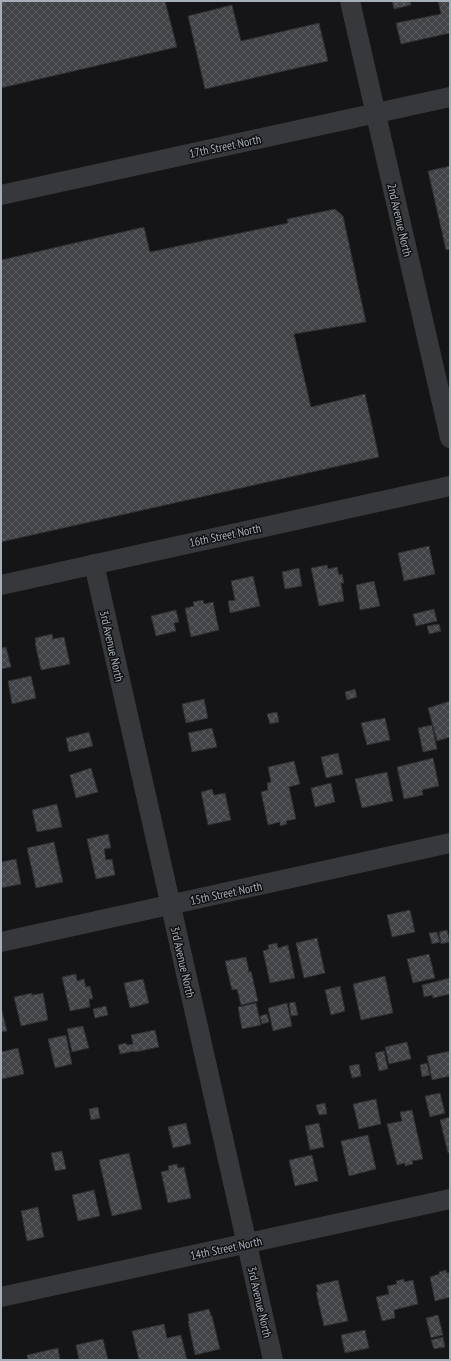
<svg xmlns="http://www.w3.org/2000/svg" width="451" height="1361" font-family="'PT Sans Narrow',sans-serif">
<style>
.building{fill:url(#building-cross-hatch);stroke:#2f2f33}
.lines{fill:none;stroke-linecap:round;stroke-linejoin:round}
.minor{stroke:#36383c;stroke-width:20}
.labels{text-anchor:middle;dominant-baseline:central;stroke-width:3;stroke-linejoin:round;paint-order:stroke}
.street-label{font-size:12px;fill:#a6aeb8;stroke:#101012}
</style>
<defs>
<pattern id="building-cross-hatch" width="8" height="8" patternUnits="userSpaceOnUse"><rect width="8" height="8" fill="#414347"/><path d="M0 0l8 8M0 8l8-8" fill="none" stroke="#595c5f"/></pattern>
</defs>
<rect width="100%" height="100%" fill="#151517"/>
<!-- building -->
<g class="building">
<path d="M 1,1 L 165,1 L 177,47 L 1,88 Z"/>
<path d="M 392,1 L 410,1 L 411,5 L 394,9 Z"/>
<path d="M 438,1 L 450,1 L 450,33 L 401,44 L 396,23 L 441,14 Z"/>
<path d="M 232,5 L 241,41 L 319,23 L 328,61 L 205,89 L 188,16 Z"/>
<path d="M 450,166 L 450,249 L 446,250 L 428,171 Z"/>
<path d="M 335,209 L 343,216 L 366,322 L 294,334 L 311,407 L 365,394 L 379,457 L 1,542 L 1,260 L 144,227 L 150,252 L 288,223 L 287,219 Z"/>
<path d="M 429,546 L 435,574 L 404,581 L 398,553 Z"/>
<path d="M 327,565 L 328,569 L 337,567 L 339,575 L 342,574 L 344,583 L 341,583 L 344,601 L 319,606 L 311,568 Z"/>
<path d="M 299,568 L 302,586 L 285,589 L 282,572 Z"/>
<path d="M 253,576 L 260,606 L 230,613 L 228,601 L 235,600 L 231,581 Z"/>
<path d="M 374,581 L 380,606 L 360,610 L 356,585 Z"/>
<path d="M 203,600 L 204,604 L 213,602 L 219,630 L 191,637 L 185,608 L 194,606 L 193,602 Z"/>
<path d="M 434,609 L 437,621 L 416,626 L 413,614 Z"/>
<path d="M 176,610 L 179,622 L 174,623 L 176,631 L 156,636 L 151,616 Z"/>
<path d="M 439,624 L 441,631 L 429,634 L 427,626 Z"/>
<path d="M 52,634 L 53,639 L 64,637 L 70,664 L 41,670 L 35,643 L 36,643 L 35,638 Z"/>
<path d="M 6,647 L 11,667 L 1,669 L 1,648 Z"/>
<path d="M 31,676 L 36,698 L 12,704 L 8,681 Z"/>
<path d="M 355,689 L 357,697 L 347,700 L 345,692 Z"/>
<path d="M 204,699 L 208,718 L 186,723 L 182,704 Z"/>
<path d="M 450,701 L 450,737 L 437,741 L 428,708 Z"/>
<path d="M 277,712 L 279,722 L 270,724 L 267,714 Z"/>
<path d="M 385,718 L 390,740 L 367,745 L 361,723 Z"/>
<path d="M 432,725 L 437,749 L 423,752 L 418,728 Z"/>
<path d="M 212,728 L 217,747 L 192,752 L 188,733 Z"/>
<path d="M 89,732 L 93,746 L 69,752 L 66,738 Z"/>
<path d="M 338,753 L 343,774 L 326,778 L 321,757 Z"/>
<path d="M 433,758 L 439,786 L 422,790 L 423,795 L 404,799 L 397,767 Z"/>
<path d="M 294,761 L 300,784 L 289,787 L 296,819 L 286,821 L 287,824 L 280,826 L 280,822 L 268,825 L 261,792 L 268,790 L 267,783 L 271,782 L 268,767 Z"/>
<path d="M 91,768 L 98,792 L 76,798 L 70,775 Z"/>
<path d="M 387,772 L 393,801 L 362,808 L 355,779 Z"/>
<path d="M 331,783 L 335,802 L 315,807 L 311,788 Z"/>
<path d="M 212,789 L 214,795 L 225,793 L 231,820 L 208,825 L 201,792 Z"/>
<path d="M 57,804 L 62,827 L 37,832 L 32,810 Z"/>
<path d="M 108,834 L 111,848 L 104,849 L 106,860 L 112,859 L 115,875 L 96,879 L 87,839 Z"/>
<path d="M 54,842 L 63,882 L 36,888 L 27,848 Z"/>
<path d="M 16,859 L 21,884 L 1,888 L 1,862 Z"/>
<path d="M 410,910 L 415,932 L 392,937 L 387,915 Z"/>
<path d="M 447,930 L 450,942 L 441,944 L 439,932 Z"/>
<path d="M 437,932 L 440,942 L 432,944 L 429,933 Z"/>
<path d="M 317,938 L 325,973 L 304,978 L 296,943 Z"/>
<path d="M 277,943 L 278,948 L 288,945 L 295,978 L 270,983 L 263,951 L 269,949 L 268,945 Z"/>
<path d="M 429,954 L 435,978 L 413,983 L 407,959 Z"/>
<path d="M 246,957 L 249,972 L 251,971 L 258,1001 L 241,1005 L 237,989 L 232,990 L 225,961 Z"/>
<path d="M 76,974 L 77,981 L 84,979 L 86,987 L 90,986 L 93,999 L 89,999 L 90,1007 L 70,1011 L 62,977 Z"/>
<path d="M 385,976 L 393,1013 L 361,1020 L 353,984 Z"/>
<path d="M 450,978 L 450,994 L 433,998 L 432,995 L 424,997 L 422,985 Z"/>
<path d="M 143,979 L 149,1003 L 130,1008 L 124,983 Z"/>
<path d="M 340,986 L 345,1011 L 331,1015 L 325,990 Z"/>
<path d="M 32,993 L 32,995 L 43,993 L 48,1020 L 21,1026 L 14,997 Z"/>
<path d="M 295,1002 L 298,1015 L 291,1016 L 289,1003 Z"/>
<path d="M 256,1003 L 261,1025 L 242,1029 L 238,1007 Z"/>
<path d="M 287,1003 L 292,1026 L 273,1031 L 268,1008 Z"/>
<path d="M 106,1006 L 108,1015 L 95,1018 L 93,1009 Z"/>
<path d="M 1,1007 L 7,1031 L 1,1032 Z"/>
<path d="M 267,1014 L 269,1022 L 262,1024 L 260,1016 Z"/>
<path d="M 83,1026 L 89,1048 L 72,1052 L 67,1029 Z"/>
<path d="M 155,1030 L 159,1047 L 135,1052 L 135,1051 L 120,1054 L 118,1045 L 126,1043 L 127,1045 L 133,1044 L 131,1035 Z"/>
<path d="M 66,1035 L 72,1064 L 55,1068 L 48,1039 Z"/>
<path d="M 407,1042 L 411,1059 L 389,1064 L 385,1047 Z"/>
<path d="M 18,1048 L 24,1074 L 2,1079 L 1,1074 L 1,1052 Z"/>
<path d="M 384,1051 L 388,1069 L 379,1071 L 375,1053 Z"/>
<path d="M 450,1051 L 450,1076 L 432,1080 L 427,1056 Z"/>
<path d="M 427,1063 L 430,1075 L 422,1077 L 420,1065 Z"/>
<path d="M 359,1064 L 361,1076 L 352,1078 L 349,1066 Z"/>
<path d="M 440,1093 L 445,1113 L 430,1117 L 425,1096 Z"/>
<path d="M 376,1099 L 381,1124 L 359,1129 L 353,1104 Z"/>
<path d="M 325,1103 L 327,1114 L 319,1115 L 316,1105 Z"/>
<path d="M 98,1107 L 100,1118 L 91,1120 L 89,1109 Z"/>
<path d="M 412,1110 L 423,1159 L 412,1161 L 413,1164 L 405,1166 L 405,1163 L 397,1165 L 387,1124 L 402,1121 L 400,1112 Z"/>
<path d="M 450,1117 L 450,1152 L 448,1153 L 440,1120 Z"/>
<path d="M 186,1123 L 191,1144 L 173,1148 L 168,1127 Z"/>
<path d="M 319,1123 L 324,1147 L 310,1150 L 305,1126 Z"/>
<path d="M 368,1135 L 376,1169 L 349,1176 L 341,1141 Z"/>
<path d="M 62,1151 L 66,1169 L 55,1171 L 51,1153 Z"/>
<path d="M 129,1153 L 142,1209 L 112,1216 L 99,1160 Z"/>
<path d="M 312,1155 L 318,1181 L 295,1186 L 289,1160 Z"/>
<path d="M 177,1164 L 178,1168 L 184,1167 L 191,1198 L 168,1203 L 161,1172 L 169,1170 L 168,1166 Z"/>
<path d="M 94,1190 L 100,1216 L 78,1221 L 72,1195 Z"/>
<path d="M 38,1207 L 44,1237 L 27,1241 L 21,1211 Z"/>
<path d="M 446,1270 L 447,1273 L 450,1272 L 450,1297 L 435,1301 L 430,1277 L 439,1274 L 439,1272 Z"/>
<path d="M 404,1279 L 404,1282 L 413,1280 L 418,1304 L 394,1310 L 395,1318 L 382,1321 L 376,1297 L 389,1294 L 387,1286 L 397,1284 L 396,1281 Z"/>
<path d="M 338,1280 L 348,1321 L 324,1326 L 316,1292 L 318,1292 L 316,1285 Z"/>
<path d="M 209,1309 L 211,1316 L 212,1316 L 220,1349 L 195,1355 L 188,1321 L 189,1321 L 188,1314 Z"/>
<path d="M 438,1315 L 443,1335 L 431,1338 L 426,1318 Z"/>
<path d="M 164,1324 L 167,1338 L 181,1335 L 187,1360 L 139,1360 L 132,1331 Z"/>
<path d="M 365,1330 L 369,1348 L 345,1353 L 341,1335 Z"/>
<path d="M 443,1337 L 445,1347 L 434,1349 L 431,1340 Z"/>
<path d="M 103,1339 L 108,1360 L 79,1360 L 76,1345 Z"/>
<path d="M 58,1348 L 60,1360 L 28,1360 L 27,1355 Z"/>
</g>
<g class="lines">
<!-- minor -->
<g class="minor">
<path d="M 350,1 L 450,438"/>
<path d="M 1,195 L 450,97"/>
<path d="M 94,564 L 273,1360"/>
<path d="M 1,585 L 450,486"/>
<path d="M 1,942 L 450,843"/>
<path d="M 1,1297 L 450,1199"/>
</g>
</g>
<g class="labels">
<!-- street labels -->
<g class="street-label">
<text transform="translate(225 146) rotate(-12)">17th Street North</text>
<text transform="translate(400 220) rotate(77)">2nd Avenue North</text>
<text transform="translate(225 535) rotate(-12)">16th Street North</text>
<text transform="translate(112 646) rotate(77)">3rd Avenue North</text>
<text transform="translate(226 893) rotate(-12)">15th Street North</text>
<text transform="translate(183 962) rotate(77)">3rd Avenue North</text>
<text transform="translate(226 1248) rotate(-12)">14th Street North</text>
<text transform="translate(260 1302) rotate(77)">3rd Avenue North</text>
</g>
</g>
<!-- border -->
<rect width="451" height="1361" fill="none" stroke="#a6aeb8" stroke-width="4"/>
</svg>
